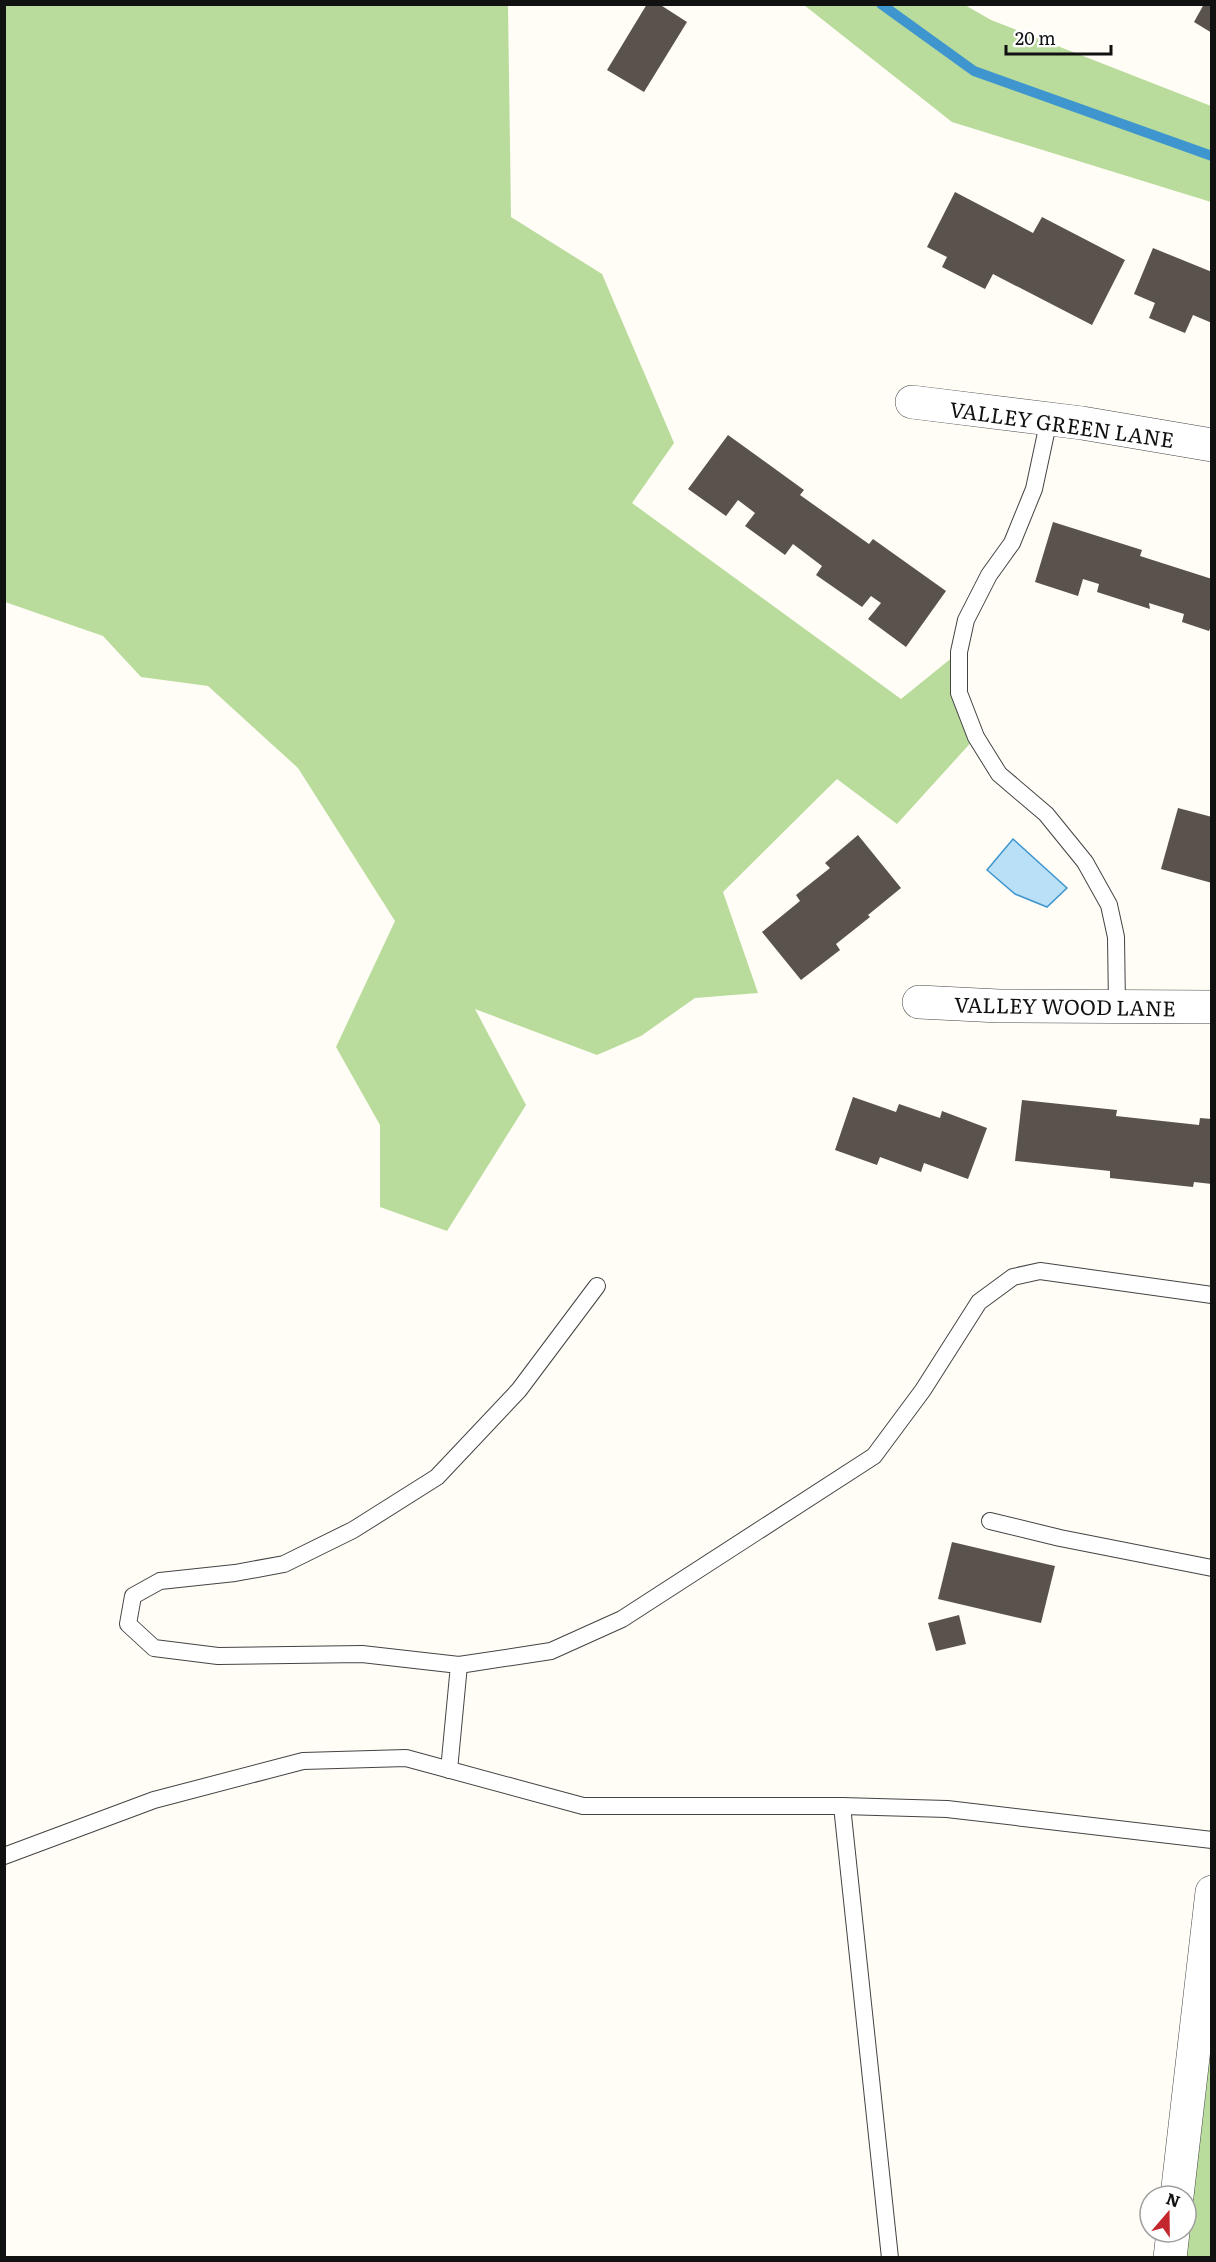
<svg xmlns="http://www.w3.org/2000/svg" width="1216" height="2262" font-family="Literata,serif">
<style>
.forest{fill:#b9dc9c}
.water{fill:#b9e0f7;stroke:#3f96cf;stroke-width:1.5}
.lines{fill:none;stroke-linecap:round;stroke-linejoin:round}
.stream{stroke:#3f96cf;stroke-width:10}
.building{fill:#5a524d}
.lane-casing{stroke:#444;stroke-width:18}
.street-casing{stroke:#444;stroke-width:34}
.lane{stroke:#fff;stroke-width:16}
.street{stroke:#fff;stroke-width:33}
.labels{text-anchor:middle;dominant-baseline:central;stroke-width:6;stroke-linejoin:round;paint-order:stroke}
.street-label{font-size:21px;fill:#111;stroke:#fff}
</style>
<rect width="100%" height="100%" fill="#fffdf5"/>
<!-- forest -->
<g class="forest">
<path d="M 5,5 L 508,5 L 511,217 L 602,274 L 674,443 L 632,503 L 901,699 L 959,652 L 976,737 L 897,824 L 837,779 L 723,892 L 758,993 L 695,998 L 641,1036 L 597,1055 L 475,1009 L 526,1105 L 447,1231 L 380,1207 L 380,1125 L 336,1047 L 395,921 L 298,768 L 208,686 L 141,677 L 103,636 L 5,602 Z"/>
<path d="M 804,5 L 965,5 L 991,20 L 1211,106 L 1211,202 L 952,122 Z"/>
<path d="M 1211,1892 L 1211,2257 L 1170,2258 L 1186,2232 L 1186,2196 Z"/>
</g>
<!-- water -->
<path class="water" d="M 1013,839 L 1067,888 L 1047,907 L 1015,894 L 987,870 Z"/>
<g class="lines">
<!-- stream -->
<path class="stream" d="M 881,4 L 974,71 L 1212,156"/>
</g>
<!-- building -->
<g class="building">
<path d="M 647,4 L 659,4 L 687,22 L 644,92 L 607,70 Z"/>
<path d="M 1204,4 L 1212,4 L 1212,33 L 1194,22 Z"/>
<path d="M 955,192 L 1033,233 L 1042,217 L 1125,260 L 1092,325 L 993,274 L 985,289 L 942,267 L 947,257 L 927,247 Z"/>
<path d="M 1153,248 L 1212,272 L 1212,323 L 1193,315 L 1185,333 L 1149,318 L 1155,303 L 1134,294 Z"/>
<path d="M 728,435 L 804,490 L 800,495 L 869,544 L 873,539 L 946,591 L 906,647 L 868,619 L 881,603 L 871,596 L 862,607 L 816,575 L 822,566 L 793,544 L 785,555 L 745,526 L 755,513 L 738,500 L 726,516 L 688,489 Z"/>
<path d="M 1053,522 L 1142,550 L 1140,556 L 1212,579 L 1212,624 L 1209,631 L 1182,622 L 1184,614 L 1149,603 L 1150,609 L 1097,592 L 1099,584 L 1083,579 L 1078,596 L 1035,582 Z"/>
<path d="M 1178,808 L 1212,817 L 1212,883 L 1161,869 Z"/>
<path d="M 858,835 L 901,888 L 868,915 L 870,917 L 836,944 L 840,950 L 801,980 L 762,932 L 800,901 L 796,895 L 830,868 L 825,863 Z"/>
<path d="M 853,1097 L 896,1112 L 899,1104 L 940,1118 L 942,1111 L 987,1128 L 968,1179 L 924,1163 L 921,1172 L 880,1157 L 877,1165 L 835,1150 Z"/>
<path d="M 1022,1100 L 1117,1110 L 1116,1116 L 1199,1125 L 1200,1118 L 1212,1119 L 1212,1184 L 1194,1182 L 1193,1187 L 1110,1178 L 1110,1171 L 1015,1161 Z"/>
<path d="M 952,1542 L 1055,1566 L 1041,1623 L 938,1599 Z"/>
<path d="M 959,1615 L 966,1644 L 936,1651 L 928,1623 Z"/>
</g>
<g class="lines">
<defs>
<g id="lane">
<path d="M 1049,419 L 1034,489 L 1012,543 L 989,575 L 966,620 L 959,652 L 959,693 L 976,737 L 999,774 L 1046,814 L 1085,862 L 1109,905 L 1116,937 L 1117,1006"/>
<path d="M 990,1521 L 1060,1538 L 1212,1568"/>
<path d="M 459,1665 L 551,1651 L 622,1619 L 874,1456 L 923,1390 L 979,1302 L 1013,1277 L 1040,1271 L 1212,1295"/>
<path d="M 449,1770 L 459,1665 L 362,1654 L 218,1656 L 154,1648 L 128,1624 L 133,1596 L 160,1581 L 235,1573 L 284,1564 L 353,1530 L 437,1477 L 519,1390 L 597,1286"/>
<path d="M 842,1806 L 890,2258"/>
<path d="M 4,1856 L 154,1800 L 303,1761 L 406,1758 L 583,1806 L 842,1806 L 947,1809 L 1212,1840"/>
</g>
<g id="street">
<path d="M 912,402 L 1082,423 L 1212,445"/>
<path d="M 919,1002 L 999,1006 L 1212,1007"/>
<path d="M 1177,2196 L 1212,1892"/>
<path d="M 1170,2258 L 1173,2232"/>
</g>
</defs>
<!-- lane casing -->
<use href="#lane" class="lane-casing"/>
<!-- street casing -->
<use href="#street" class="street-casing"/>
<!-- lane -->
<use href="#lane" class="lane"/>
<!-- street -->
<use href="#street" class="street"/>
</g>
<g class="labels">
<!-- street labels -->
<g class="street-label">
<text transform="translate(1062 423) rotate(8)">VALLEY GREEN LANE</text>
<text transform="translate(1065 1005) rotate(1)">VALLEY WOOD LANE</text>
</g>
</g>
<!-- border -->
<rect width="1216" height="2262" fill="none" stroke="#111111" stroke-width="12"/>
<!-- north arrow -->
<g transform="translate(1168 2214) rotate(20)"><circle r="28" fill="#ffffff" stroke="#a0a0a0" stroke-width="1.5"/>
<path d="M0-4.5L10 22L0 15L-10 22Z" fill="#c4262e"/>
<text y="-9" font-size="16" font-weight="bold" text-anchor="middle" fill="#111111">N</text>
</g>
<!-- scale -->
<path d="M1006 45v9h105v-9" fill="none" stroke="#111111" stroke-width="3"/>
<text x="1015" y="45" font-size="18" fill="#111111" stroke="#ffffff" stroke-width="4.5" paint-order="stroke">20 m</text>
</svg>
